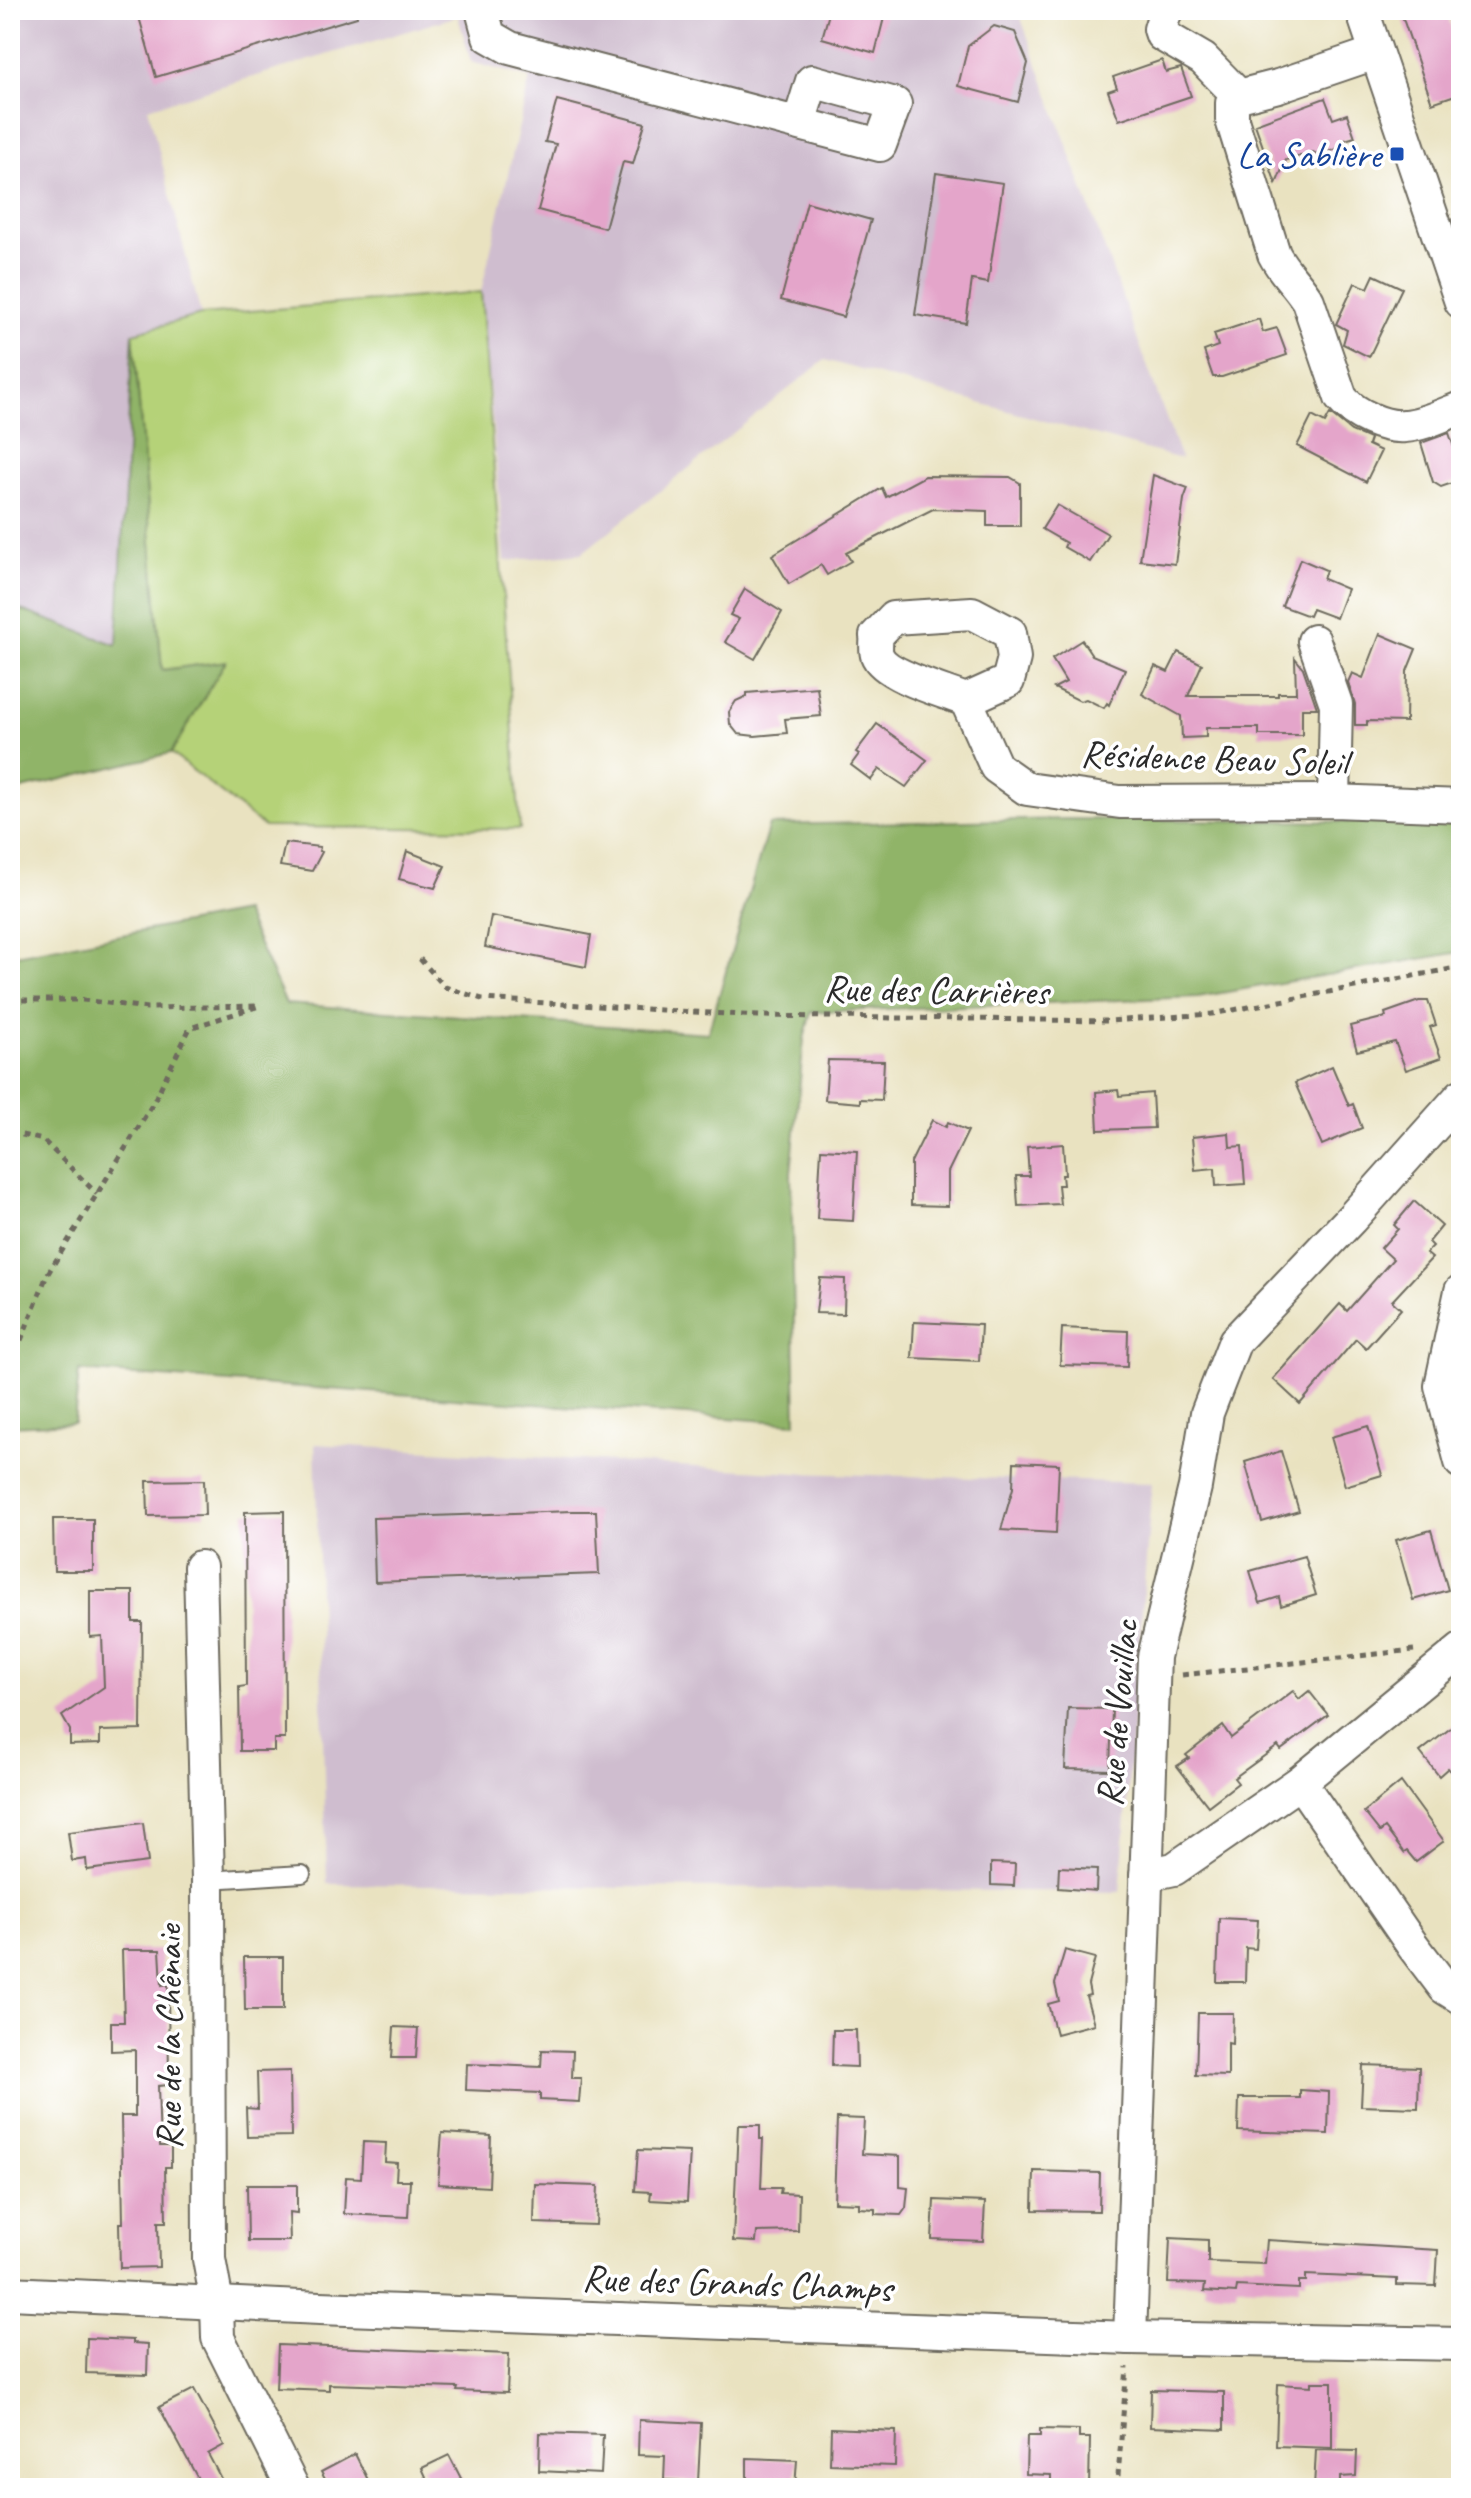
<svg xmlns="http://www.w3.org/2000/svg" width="1471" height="2498" font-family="Caveat,sans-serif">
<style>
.industrial{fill:#cfbdcf}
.green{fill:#b5d278;stroke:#707e52;stroke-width:2}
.forest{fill:#90b468;stroke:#5e704a;stroke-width:2}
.building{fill:#e4a5ca}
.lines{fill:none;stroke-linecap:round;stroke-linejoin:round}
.lane-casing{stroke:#6e6b5f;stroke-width:20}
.street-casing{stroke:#6e6b5f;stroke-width:36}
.path{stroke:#6e6b5f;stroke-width:5;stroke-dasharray:6 6;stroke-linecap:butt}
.lane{stroke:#fff;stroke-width:16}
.street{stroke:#fff;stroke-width:32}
.transit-dot{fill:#1a4fb4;stroke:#fff;stroke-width:3}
.labels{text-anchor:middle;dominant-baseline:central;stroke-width:7;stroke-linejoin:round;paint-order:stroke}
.transit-label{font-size:38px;fill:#164399;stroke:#fff;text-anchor:end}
.street-label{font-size:38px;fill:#2b2b2b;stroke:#fff}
</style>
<rect width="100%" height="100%" fill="#fff"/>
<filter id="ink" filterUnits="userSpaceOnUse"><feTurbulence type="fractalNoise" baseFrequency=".0125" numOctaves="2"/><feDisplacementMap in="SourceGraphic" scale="16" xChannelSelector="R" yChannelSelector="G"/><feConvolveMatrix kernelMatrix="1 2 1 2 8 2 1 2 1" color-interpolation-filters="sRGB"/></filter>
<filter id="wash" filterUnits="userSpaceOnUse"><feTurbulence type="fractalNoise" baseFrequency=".006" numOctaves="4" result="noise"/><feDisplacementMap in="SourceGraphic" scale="32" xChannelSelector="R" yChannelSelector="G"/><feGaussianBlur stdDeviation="1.8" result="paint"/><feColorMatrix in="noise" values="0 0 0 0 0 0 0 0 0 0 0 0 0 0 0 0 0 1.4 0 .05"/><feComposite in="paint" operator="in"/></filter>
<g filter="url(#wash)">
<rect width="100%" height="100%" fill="#e9e2c0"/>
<!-- industrial -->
<g class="industrial">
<path d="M 10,10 L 1018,10 L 1181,459 L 825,360 L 582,553 L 505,561 L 481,292 L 530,78 L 471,62 L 458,16 L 148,108 L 201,315 L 133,333 L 117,646 L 10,606 Z"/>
<path d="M 315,1444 L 795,1473 L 1152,1483 L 1120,1892 L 327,1884 Z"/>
</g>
<!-- green -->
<path class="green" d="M 481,292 L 520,829 L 264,827 L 171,753 L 225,662 L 162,670 L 133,333 L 201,315 Z"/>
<!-- forest -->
<g class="forest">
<path d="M 133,333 L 162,670 L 226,661 L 171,753 L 10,792 L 10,606 L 117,645 Z"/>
<path d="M 1461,818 L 1461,952 L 1198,997 L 811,1012 L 804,1039 L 791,1173 L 796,1423 L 79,1371 L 74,1423 L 10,1426 L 10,956 L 244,912 L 286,1004 L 708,1033 L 769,825 L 1068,819 L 1361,822 Z"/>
</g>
<g id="blocks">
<!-- building -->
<g class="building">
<path d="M 137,10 L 356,10 L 357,17 L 156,77 Z"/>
<path d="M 830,10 L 886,10 L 875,53 L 822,38 Z"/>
<path d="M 1400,10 L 1445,10 L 1461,55 L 1461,93 L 1432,103 Z"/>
<path d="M 994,26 L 1015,32 L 1028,63 L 1018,102 L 958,86 L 968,46 Z"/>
<path d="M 1162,60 L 1166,72 L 1181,68 L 1191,96 L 1119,120 L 1108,91 L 1117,88 L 1113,77 Z"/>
<path d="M 1325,98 L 1333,119 L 1347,114 L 1355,137 L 1341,141 L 1337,149 L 1319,155 L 1313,152 L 1286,160 L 1276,184 L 1255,124 Z"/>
<path d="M 557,100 L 645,123 L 633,164 L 623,162 L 605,228 L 538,210 L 556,144 L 545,142 Z"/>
<path d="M 936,173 L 1003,183 L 988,283 L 972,280 L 966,323 L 915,315 Z"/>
<path d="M 807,202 L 871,220 L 843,317 L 781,300 Z"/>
<path d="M 1374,275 L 1402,288 L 1369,357 L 1343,344 L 1347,330 L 1336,324 L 1355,283 L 1368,288 Z"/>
<path d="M 1259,319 L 1263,332 L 1277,328 L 1287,355 L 1222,377 L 1213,377 L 1204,351 L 1218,346 L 1214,334 Z"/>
<path d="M 1330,414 L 1351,431 L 1370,439 L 1368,445 L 1381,451 L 1366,482 L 1297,446 L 1312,416 L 1325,423 Z"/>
<path d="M 1449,433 L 1455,450 L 1461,448 L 1461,480 L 1441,487 L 1433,482 L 1421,443 Z"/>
<path d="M 1153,475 L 1188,488 L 1184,499 L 1175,564 L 1140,560 Z"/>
<path d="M 925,476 L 1010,477 L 1020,483 L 1020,526 L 987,526 L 987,511 L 933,509 L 846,553 L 851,561 L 827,575 L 821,565 L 789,584 L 772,555 L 882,488 L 886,497 Z"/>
<path d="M 1057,505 L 1108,534 L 1090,562 L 1064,547 L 1066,543 L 1042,529 Z"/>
<path d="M 1300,559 L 1326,570 L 1323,579 L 1347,589 L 1336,618 L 1312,609 L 1309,616 L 1282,606 Z"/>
<path d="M 745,589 L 782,612 L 755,659 L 725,642 L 739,619 L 730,615 Z"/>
<path d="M 1380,634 L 1416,649 L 1407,671 L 1406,722 L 1367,721 L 1367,725 L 1355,725 L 1355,704 L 1348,682 L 1352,673 L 1363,678 Z"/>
<path d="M 1082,640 L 1092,655 L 1125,669 L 1109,705 L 1107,703 L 1104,708 L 1086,699 L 1080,701 L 1054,688 L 1066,682 L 1052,659 Z"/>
<path d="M 1178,652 L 1202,664 L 1188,696 L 1278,696 L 1278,693 L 1296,693 L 1295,658 L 1303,668 L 1317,708 L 1302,708 L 1302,735 L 1259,735 L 1259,728 L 1206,728 L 1206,737 L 1182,738 L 1181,716 L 1142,694 L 1155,666 L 1168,672 Z"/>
<path d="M 817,687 L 821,716 L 785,719 L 787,733 L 755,736 L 738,734 L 730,724 L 729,712 L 736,701 L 747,696 L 747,693 Z"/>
<path d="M 877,724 L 927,760 L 906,787 L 879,769 L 871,780 L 851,765 L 859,754 L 856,752 Z"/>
<path d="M 285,843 L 320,847 L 319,851 L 322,852 L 312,871 L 280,866 Z"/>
<path d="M 407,851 L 445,866 L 435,888 L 399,879 Z"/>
<path d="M 491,916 L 591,935 L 586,967 L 485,947 Z"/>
<path d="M 1419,1001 L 1428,1001 L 1436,1025 L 1430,1027 L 1441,1058 L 1406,1070 L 1395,1042 L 1357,1051 L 1350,1026 L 1386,1017 L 1385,1013 Z"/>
<path d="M 828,1060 L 884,1061 L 882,1100 L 860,1099 L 860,1103 L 825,1100 Z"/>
<path d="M 1332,1066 L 1349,1106 L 1353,1104 L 1362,1128 L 1322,1145 L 1295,1083 Z"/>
<path d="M 1118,1090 L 1119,1096 L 1152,1093 L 1154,1128 L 1098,1130 L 1096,1092 Z"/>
<path d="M 932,1120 L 946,1127 L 948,1122 L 968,1131 L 948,1172 L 948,1206 L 911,1205 L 911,1162 Z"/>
<path d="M 1229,1133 L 1230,1147 L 1242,1146 L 1245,1184 L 1216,1186 L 1215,1168 L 1195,1170 L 1192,1137 Z"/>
<path d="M 1063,1144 L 1065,1175 L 1062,1175 L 1063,1185 L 1058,1185 L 1060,1204 L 1018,1206 L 1016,1176 L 1029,1176 L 1027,1147 Z"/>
<path d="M 821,1149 L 857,1151 L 853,1221 L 817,1219 Z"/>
<path d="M 1414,1201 L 1442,1226 L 1429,1242 L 1433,1246 L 1426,1253 L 1432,1258 L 1392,1301 L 1401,1309 L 1366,1348 L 1356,1339 L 1300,1404 L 1273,1379 L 1340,1304 L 1347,1311 L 1393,1259 L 1381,1248 L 1398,1229 L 1394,1225 Z"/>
<path d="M 820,1278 L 845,1279 L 844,1314 L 816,1313 Z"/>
<path d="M 914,1322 L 981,1325 L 979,1361 L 912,1358 Z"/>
<path d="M 1062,1328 L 1128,1331 L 1127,1367 L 1060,1365 Z"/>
<path d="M 1368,1426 L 1382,1475 L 1345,1486 L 1331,1437 Z"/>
<path d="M 1281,1451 L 1299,1511 L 1262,1522 L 1245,1462 Z"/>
<path d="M 1014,1462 L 1059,1464 L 1056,1533 L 1001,1530 L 1013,1488 Z"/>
<path d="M 204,1480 L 205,1515 L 148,1516 L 147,1481 Z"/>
<path d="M 284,1511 L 285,1739 L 274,1739 L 274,1751 L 240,1751 L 239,1687 L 246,1686 L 245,1512 Z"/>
<path d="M 573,1511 L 596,1511 L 599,1574 L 375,1582 L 373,1518 Z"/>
<path d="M 53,1519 L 93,1519 L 93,1571 L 54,1571 Z"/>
<path d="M 1431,1530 L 1448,1590 L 1413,1600 L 1396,1540 Z"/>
<path d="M 1304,1556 L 1316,1595 L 1281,1606 L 1279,1597 L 1260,1603 L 1250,1571 Z"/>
<path d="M 90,1591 L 133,1591 L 133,1622 L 142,1622 L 141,1730 L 100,1731 L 100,1744 L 70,1745 L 70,1730 L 62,1716 L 104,1687 L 102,1636 L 90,1637 Z"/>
<path d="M 1293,1691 L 1299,1699 L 1309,1691 L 1328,1715 L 1281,1750 L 1278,1746 L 1234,1778 L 1238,1783 L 1208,1806 L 1177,1766 L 1189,1758 L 1186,1755 L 1223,1726 L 1231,1738 Z"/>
<path d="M 1068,1708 L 1112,1709 L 1110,1770 L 1065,1769 Z"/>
<path d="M 1461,1720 L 1461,1784 L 1448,1768 L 1439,1776 L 1420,1752 Z"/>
<path d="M 1401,1782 L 1444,1841 L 1416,1862 L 1407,1851 L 1404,1853 L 1385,1828 L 1380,1832 L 1364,1812 Z"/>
<path d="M 143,1823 L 148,1862 L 87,1870 L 86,1859 L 72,1861 L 68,1832 Z"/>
<path d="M 991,1863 L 1015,1864 L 1014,1886 L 991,1885 Z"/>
<path d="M 1059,1867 L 1097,1869 L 1096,1891 L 1058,1888 Z"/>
<path d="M 1219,1918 L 1258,1920 L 1256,1949 L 1246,1948 L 1245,1982 L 1217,1982 Z"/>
<path d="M 122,1950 L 160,1950 L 162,1985 L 168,1984 L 169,2085 L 158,2086 L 160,2146 L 171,2146 L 171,2167 L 165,2167 L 166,2222 L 158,2222 L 159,2267 L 120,2268 L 119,2223 L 123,2223 L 121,2116 L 135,2116 L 135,2050 L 111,2051 L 111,2022 L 124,2022 Z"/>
<path d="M 1065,1950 L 1095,1958 L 1088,1985 L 1090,1995 L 1086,1996 L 1094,2024 L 1056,2034 L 1048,2004 L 1059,2001 L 1055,1984 Z"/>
<path d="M 244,1957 L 283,1957 L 283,2010 L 245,2010 Z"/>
<path d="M 1198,2013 L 1233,2013 L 1232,2044 L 1228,2043 L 1228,2076 L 1196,2075 Z"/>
<path d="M 394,2027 L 418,2028 L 416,2058 L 392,2058 Z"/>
<path d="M 833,2030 L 856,2030 L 857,2067 L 832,2066 Z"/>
<path d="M 542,2050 L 573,2051 L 572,2078 L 581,2078 L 579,2102 L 540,2100 L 540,2093 L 466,2090 L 467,2064 L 541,2067 Z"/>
<path d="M 1363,2065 L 1419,2067 L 1418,2108 L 1361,2106 Z"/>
<path d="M 290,2071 L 291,2136 L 247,2137 L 246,2108 L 258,2109 L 257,2072 Z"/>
<path d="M 1300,2090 L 1329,2092 L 1328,2134 L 1238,2131 L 1239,2098 L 1300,2098 Z"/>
<path d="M 837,2118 L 864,2119 L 862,2154 L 900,2156 L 900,2187 L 908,2188 L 906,2208 L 901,2215 L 875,2214 L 875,2209 L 859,2208 L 859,2203 L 834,2202 Z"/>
<path d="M 738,2125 L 760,2125 L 760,2139 L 763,2139 L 761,2188 L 781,2188 L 780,2193 L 799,2194 L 798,2231 L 757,2232 L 756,2242 L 733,2241 Z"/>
<path d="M 442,2133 L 491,2136 L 489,2187 L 438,2184 Z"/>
<path d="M 363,2142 L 386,2143 L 385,2162 L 397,2163 L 396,2180 L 410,2180 L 408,2217 L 344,2214 L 346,2177 L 361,2178 Z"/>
<path d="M 638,2150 L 690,2152 L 687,2202 L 650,2200 L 651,2192 L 635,2191 Z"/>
<path d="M 1034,2171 L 1100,2173 L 1099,2211 L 1033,2210 Z"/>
<path d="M 535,2184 L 598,2186 L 596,2225 L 534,2223 Z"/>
<path d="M 247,2185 L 297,2185 L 297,2213 L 289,2212 L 290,2241 L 248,2241 Z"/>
<path d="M 934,2200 L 985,2202 L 983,2241 L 932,2239 Z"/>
<path d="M 1170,2238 L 1208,2240 L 1208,2262 L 1265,2264 L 1267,2240 L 1438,2250 L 1436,2286 L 1397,2285 L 1397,2279 L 1306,2275 L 1306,2281 L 1299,2281 L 1299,2289 L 1237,2286 L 1236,2293 L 1204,2291 L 1205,2284 L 1168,2283 Z"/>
<path d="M 87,2338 L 133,2340 L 133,2343 L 148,2344 L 147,2375 L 86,2373 Z"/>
<path d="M 278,2345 L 509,2354 L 507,2393 L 457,2391 L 458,2388 L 329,2384 L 329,2390 L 276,2388 Z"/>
<path d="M 1312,2382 L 1332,2382 L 1332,2448 L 1276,2446 L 1278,2384 L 1312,2386 Z"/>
<path d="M 194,2389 L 224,2445 L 208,2454 L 226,2488 L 203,2488 L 159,2407 Z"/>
<path d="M 1151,2390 L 1224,2392 L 1224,2430 L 1150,2427 Z"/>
<path d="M 639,2420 L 701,2423 L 698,2482 L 664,2480 L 665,2456 L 638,2455 Z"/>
<path d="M 831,2428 L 896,2431 L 895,2466 L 830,2464 Z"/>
<path d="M 1040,2429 L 1079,2430 L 1079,2438 L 1090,2438 L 1089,2488 L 1051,2488 L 1051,2475 L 1026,2474 L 1027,2436 L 1040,2436 Z"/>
<path d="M 540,2433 L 603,2435 L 601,2474 L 539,2471 Z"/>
<path d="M 1316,2450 L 1357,2451 L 1356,2476 L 1340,2477 L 1340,2488 L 1314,2488 Z"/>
<path d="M 355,2454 L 372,2488 L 330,2488 L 321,2472 Z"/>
<path d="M 449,2455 L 466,2488 L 431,2488 L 422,2468 Z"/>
<path d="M 747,2458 L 797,2460 L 795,2488 L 747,2488 Z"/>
</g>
</g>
</g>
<g filter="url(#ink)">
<use href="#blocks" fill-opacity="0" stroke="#6e6b5f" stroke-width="2"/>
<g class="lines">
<defs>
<path id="lane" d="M 208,1880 L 302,1874"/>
<g id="street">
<path d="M 482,10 L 489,36 L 510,48 L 880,145 L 895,104 L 812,81 L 799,123"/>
<path d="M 1166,10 L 1160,29 L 1162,35 L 1203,59 L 1239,96"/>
<path d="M 1362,10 L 1461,302"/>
<path d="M 1375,53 L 1278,86 L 1239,96 L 1232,103 L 1232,120 L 1274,254 C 1283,272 1298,284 1308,301 L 1341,398 C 1354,414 1384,428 1405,426 C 1423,425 1444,414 1461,408"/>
<path d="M 1314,641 L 1336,704 L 1334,801"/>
<path d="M 966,700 L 1008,681 L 1014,658 L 1010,633 L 972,613 L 893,618 L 876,636 C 877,641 875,650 877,655 C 884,675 946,692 966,700 L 996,767 L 1027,789 L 1120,802 L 1334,801 L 1461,806"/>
<path d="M 1461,1291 L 1441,1386 L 1461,1462"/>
<path d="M 200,1567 L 208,1880 L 209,2259 L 217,2303 L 218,2338 L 293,2488"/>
<path d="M 1461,1650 L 1300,1782 L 1413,1946 L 1445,1988 L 1461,1998"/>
<path d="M 1146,1875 L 1174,1869 L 1300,1782"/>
<path d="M 10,2293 L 320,2308 L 1130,2338 L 1461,2344"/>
<path d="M 1130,2338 L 1154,1657 L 1195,1487 L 1207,1413 L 1235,1341 L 1351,1219 L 1461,1096"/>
</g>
</defs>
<!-- lane casing -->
<use href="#lane" class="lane-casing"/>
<!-- street casing -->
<use href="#street" class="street-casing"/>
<!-- path -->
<g class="path">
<path d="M 420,959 L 445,987 L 482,999 L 759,1016 L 1109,1021 L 1212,1014 L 1461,967"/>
<path d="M 10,1000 L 83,1000 L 147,1008 L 259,1006 L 190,1028 L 152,1105 L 47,1275 L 10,1368"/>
<path d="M 10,1132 L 43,1140 L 97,1194"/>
<path d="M 1182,1675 L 1414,1650"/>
<path d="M 1117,2488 L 1127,2367"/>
</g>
<!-- lane -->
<use href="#lane" class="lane"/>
<!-- street -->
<use href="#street" class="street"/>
</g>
</g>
<!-- markers -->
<rect class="transit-dot" x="1389" y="146" width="16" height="16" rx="4"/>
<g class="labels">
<!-- transit labels -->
<g class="transit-label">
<text x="1381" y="154">La Sablière</text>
</g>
<!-- street labels -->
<g class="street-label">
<text transform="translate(1214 758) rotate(2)">Résidence Beau Soleil</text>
<text transform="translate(936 990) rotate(1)">Rue des Carrières</text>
<text transform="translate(1117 1713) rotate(-85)">Rue de Vouillac</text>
<text transform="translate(168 2037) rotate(-90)">Rue de la Chênaie</text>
<text transform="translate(737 2283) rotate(2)">Rue des Grands Champs</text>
</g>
</g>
<!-- margin -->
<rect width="1471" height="2498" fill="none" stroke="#fff" stroke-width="40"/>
</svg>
